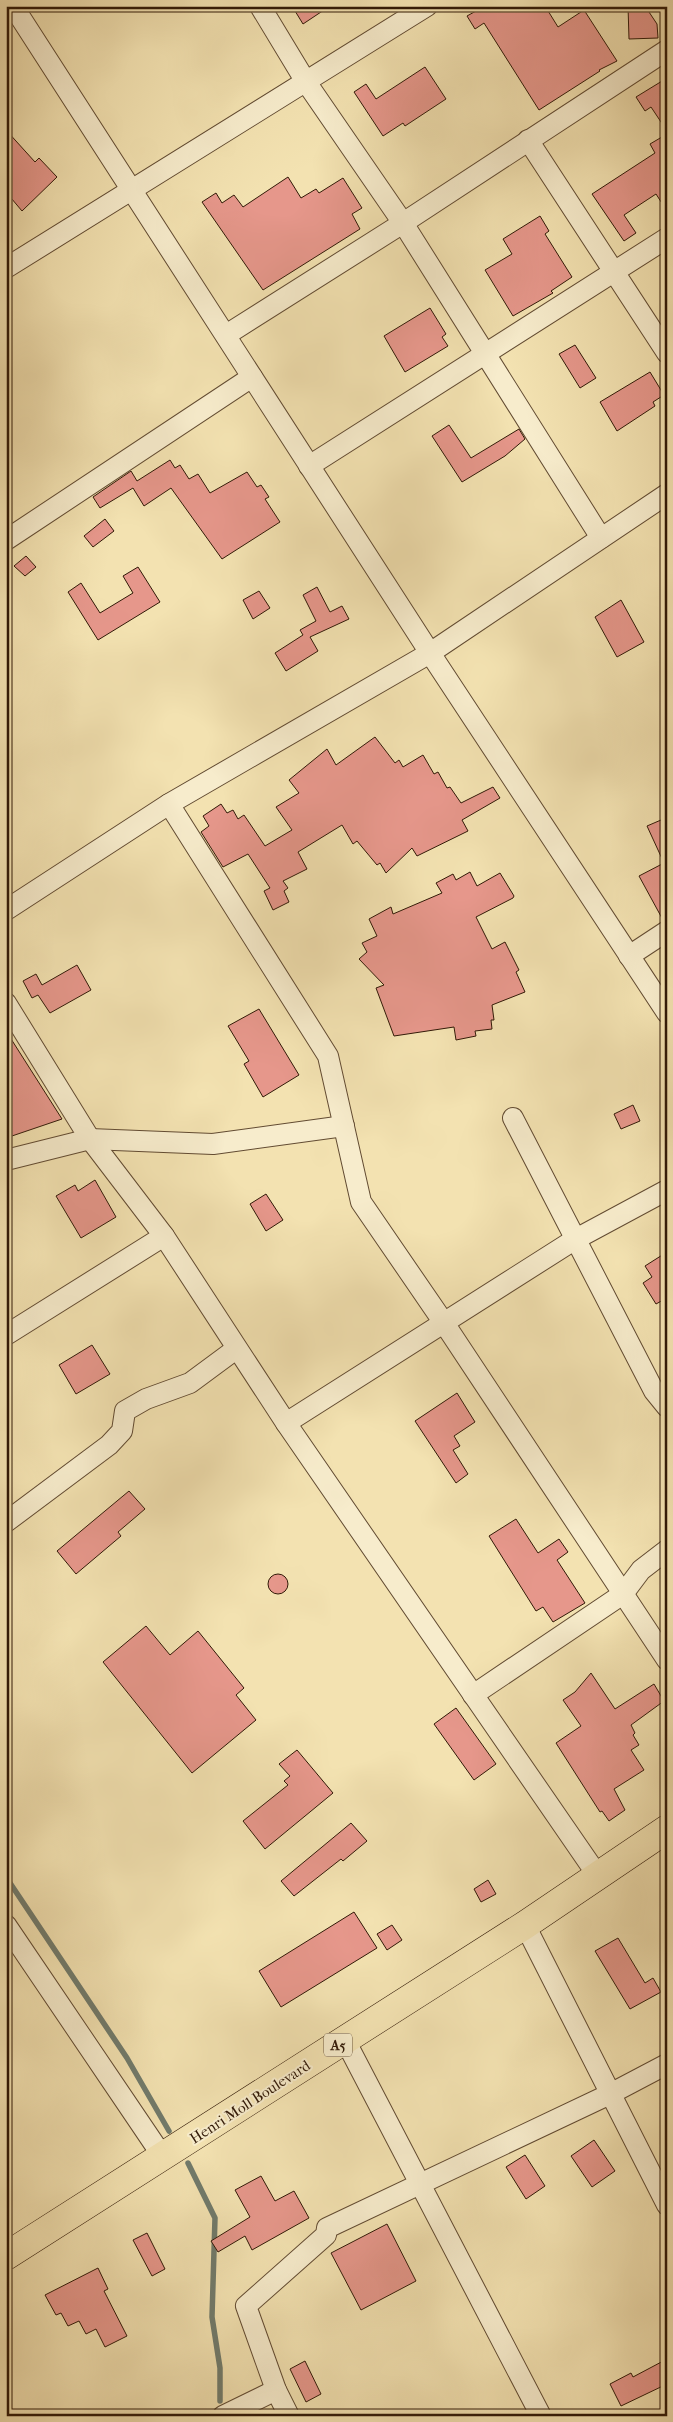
<svg xmlns="http://www.w3.org/2000/svg" width="673" height="2422" font-family="'IM FELL French Canon',serif">
<style>
.lines{fill:none;stroke-linecap:round;stroke-linejoin:round}
.stream{stroke:#717b6c;stroke-width:5.5}
.building{fill:#e6978b;stroke:#311907}
.street-casing{stroke:#624b32;stroke-width:22}
.highway-casing{stroke:#311907;stroke-width:29}
.street{stroke:#f7eccc;stroke-width:20}
.highway{stroke:#f3e2b1;stroke-width:28}
.labels{text-anchor:middle;dominant-baseline:central;stroke-width:4;stroke-linejoin:round;paint-order:stroke}
.shield{fill:#f7eccc;stroke:#6c5842;stroke-width:1}
.shield-label{font-size:14px;font-weight:bold;fill:#311907}
.street-label{font-size:15px;fill:#311907;stroke:#f7eccc}
</style>
<rect width="100%" height="100%" fill="#f3e2b1"/>
<filter id="stains"><feTurbulence type="fractalNoise" baseFrequency=".004" numOctaves="4"/><feColorMatrix values="0 0 0 0 .2 0 0 0 0 .09 0 0 0 0 .02 0 0 0 .5 -.17"/></filter>
<radialGradient id="worn" r=".72"><stop offset=".6" stop-color="#630" stop-opacity="0"/><stop offset="1" stop-color="#630" stop-opacity=".3"/></radialGradient>
<g class="lines">
<!-- stream -->
<g class="stream">
<path d="M 6,1877 L 127,2058 L 169,2131"/>
<path d="M 188,2163 L 215,2218 L 212,2317 L 220,2368 L 220,2401"/>
</g>
</g>
<!-- building -->
<g class="building">
<path d="M 292,6 L 330,6 L 303,24 Z"/>
<path d="M 473,6 L 545,6 L 558,27 L 584,10 L 617,61 L 599,70 L 600,71 L 539,110 L 484,23 L 475,29 L 467,16 L 476,11 Z"/>
<path d="M 628,6 L 645,6 L 657,24 L 658,38 L 629,39 Z"/>
<path d="M 425,67 L 446,99 L 405,126 L 403,123 L 383,136 L 354,92 L 366,84 L 376,99 Z"/>
<path d="M 667,78 L 667,131 L 651,107 L 645,111 L 636,97 Z"/>
<path d="M 6,130 L 35,162 L 39,158 L 57,177 L 22,211 L 6,192 Z"/>
<path d="M 667,134 L 667,211 L 656,194 L 624,215 L 636,233 L 624,241 L 592,194 L 655,153 L 650,144 Z"/>
<path d="M 288,177 L 301,198 L 316,189 L 319,193 L 343,178 L 362,208 L 352,214 L 360,229 L 263,290 L 202,202 L 216,193 L 222,203 L 234,195 L 243,207 Z"/>
<path d="M 540,216 L 549,231 L 545,234 L 572,277 L 551,291 L 553,293 L 513,316 L 485,270 L 512,254 L 503,239 Z"/>
<path d="M 430,308 L 446,334 L 442,337 L 448,346 L 405,372 L 384,336 Z"/>
<path d="M 575,345 L 596,378 L 580,388 L 559,354 Z"/>
<path d="M 650,372 L 664,395 L 653,402 L 655,406 L 617,431 L 600,402 Z"/>
<path d="M 449,425 L 471,458 L 519,429 L 525,439 L 505,456 L 462,482 L 432,436 Z"/>
<path d="M 170,460 L 175,468 L 180,465 L 189,479 L 198,474 L 210,493 L 247,472 L 257,487 L 261,485 L 269,497 L 265,499 L 280,522 L 222,559 L 171,488 L 144,506 L 133,488 L 100,508 L 93,497 L 131,471 L 137,481 Z"/>
<path d="M 105,519 L 114,531 L 93,547 L 84,536 Z"/>
<path d="M 26,556 L 36,567 L 25,576 L 14,566 Z"/>
<path d="M 138,567 L 160,602 L 98,640 L 68,592 L 81,583 L 100,613 L 133,593 L 123,576 Z"/>
<path d="M 317,587 L 330,612 L 342,606 L 349,619 L 310,637 L 318,651 L 286,671 L 275,653 L 303,635 L 300,630 L 316,621 L 303,595 Z"/>
<path d="M 259,591 L 270,608 L 253,619 L 243,600 Z"/>
<path d="M 621,600 L 644,642 L 617,657 L 595,617 Z"/>
<path d="M 375,737 L 395,763 L 399,760 L 403,767 L 423,755 L 434,774 L 438,772 L 447,788 L 450,787 L 461,803 L 493,787 L 500,798 L 462,820 L 468,831 L 417,856 L 412,848 L 386,873 L 380,863 L 377,865 L 357,841 L 353,844 L 342,825 L 298,852 L 307,869 L 283,881 L 288,888 L 284,891 L 289,902 L 273,910 L 264,891 L 270,888 L 248,854 L 223,867 L 201,832 L 209,826 L 203,816 L 221,804 L 227,813 L 233,810 L 238,819 L 244,815 L 265,846 L 292,830 L 276,807 L 299,793 L 289,780 L 327,749 L 336,765 Z"/>
<path d="M 661,820 L 667,833 L 667,919 L 663,920 L 639,876 L 664,863 L 647,826 Z"/>
<path d="M 470,872 L 477,886 L 500,873 L 514,896 L 513,898 L 476,917 L 492,949 L 505,942 L 519,970 L 516,972 L 525,992 L 492,1005 L 494,1020 L 491,1020 L 492,1029 L 475,1031 L 476,1036 L 456,1040 L 454,1027 L 394,1036 L 376,988 L 384,985 L 359,959 L 367,952 L 362,943 L 377,936 L 369,919 L 391,907 L 393,914 L 442,893 L 436,883 L 453,874 L 456,880 Z"/>
<path d="M 77,965 L 91,990 L 50,1013 L 38,995 L 32,998 L 23,981 L 36,974 L 42,985 Z"/>
<path d="M 259,1009 L 299,1075 L 263,1097 L 244,1064 L 249,1061 L 228,1026 Z"/>
<path d="M 6,1031 L 62,1119 L 6,1138 Z"/>
<path d="M 633,1105 L 640,1121 L 621,1129 L 614,1114 Z"/>
<path d="M 95,1180 L 116,1217 L 81,1238 L 56,1196 L 75,1185 L 78,1191 Z"/>
<path d="M 266,1194 L 283,1220 L 266,1231 L 250,1204 Z"/>
<path d="M 667,1252 L 667,1301 L 665,1299 L 656,1304 L 643,1283 L 652,1277 L 645,1266 Z"/>
<path d="M 92,1345 L 110,1374 L 76,1394 L 59,1365 Z"/>
<path d="M 457,1393 L 475,1422 L 454,1436 L 460,1446 L 453,1450 L 468,1474 L 456,1483 L 415,1421 Z"/>
<path d="M 129,1491 L 145,1509 L 118,1532 L 121,1536 L 76,1574 L 57,1551 Z"/>
<path d="M 516,1519 L 538,1553 L 559,1539 L 568,1552 L 557,1560 L 585,1603 L 553,1622 L 543,1607 L 536,1611 L 489,1536 Z"/>
<circle cx="278" cy="1584" r="10"/>
<path d="M 146,1626 L 170,1655 L 198,1631 L 244,1688 L 236,1695 L 256,1720 L 192,1773 L 103,1662 Z"/>
<path d="M 591,1673 L 615,1709 L 654,1684 L 664,1701 L 631,1725 L 635,1733 L 633,1735 L 639,1745 L 631,1750 L 644,1770 L 614,1789 L 625,1810 L 609,1821 L 602,1811 L 600,1812 L 556,1743 L 581,1726 L 563,1700 L 575,1692 Z"/>
<path d="M 456,1708 L 496,1764 L 474,1780 L 434,1724 Z"/>
<path d="M 297,1750 L 333,1793 L 265,1849 L 243,1821 L 288,1785 L 284,1781 L 290,1776 L 279,1764 Z"/>
<path d="M 351,1823 L 367,1841 L 343,1861 L 341,1859 L 294,1896 L 281,1881 Z"/>
<path d="M 488,1880 L 496,1894 L 481,1902 L 474,1889 Z"/>
<path d="M 354,1912 L 377,1948 L 281,2007 L 259,1971 Z"/>
<path d="M 392,1925 L 402,1940 L 387,1950 L 377,1934 Z"/>
<path d="M 618,1938 L 645,1983 L 653,1978 L 661,1992 L 630,2009 L 595,1951 Z"/>
<path d="M 594,2140 L 615,2171 L 592,2187 L 571,2156 Z"/>
<path d="M 525,2155 L 545,2186 L 526,2199 L 506,2167 Z"/>
<path d="M 261,2176 L 275,2201 L 294,2191 L 309,2218 L 252,2250 L 245,2236 L 218,2252 L 211,2241 L 250,2217 L 235,2190 Z"/>
<path d="M 387,2224 L 416,2281 L 361,2310 L 331,2253 Z"/>
<path d="M 147,2233 L 165,2269 L 152,2276 L 133,2240 Z"/>
<path d="M 98,2268 L 108,2289 L 104,2291 L 127,2336 L 105,2347 L 96,2329 L 86,2334 L 79,2321 L 68,2326 L 61,2313 L 56,2315 L 45,2295 Z"/>
<path d="M 667,2359 L 667,2384 L 621,2406 L 610,2384 L 631,2373 L 633,2377 Z"/>
<path d="M 305,2361 L 321,2394 L 306,2402 L 290,2369 Z"/>
</g>
<g class="lines">
<defs>
<g id="street">
<path d="M 13,6 L 430,653 L 667,1013"/>
<path d="M 260,6 L 306,82 L 403,223 L 601,538"/>
<path d="M 528,140 L 667,353"/>
<path d="M 6,268 L 427,6"/>
<path d="M 226,335 L 403,223 L 667,50"/>
<path d="M 309,466 L 667,238"/>
<path d="M 6,540 L 252,377"/>
<path d="M 169,804 L 328,1056 L 361,1202 L 444,1323 L 667,1660"/>
<path d="M 6,910 L 169,804 L 430,653 L 667,494"/>
<path d="M 629,956 L 667,931"/>
<path d="M 6,1003 L 90,1139 L 164,1236 L 286,1423 L 598,1876"/>
<path d="M 513,1118 L 654,1391 L 667,1407"/>
<path d="M 6,1160 L 90,1139 L 213,1144 L 344,1126"/>
<path d="M 6,1335 L 164,1236"/>
<path d="M 286,1423 L 574,1240 L 667,1190"/>
<path d="M 6,1522 L 109,1445 L 122,1431 L 125,1411 L 146,1399 L 190,1383 L 236,1349"/>
<path d="M 473,1695 L 623,1594 L 641,1570 L 667,1550"/>
<path d="M 6,1925 L 163,2157"/>
<path d="M 525,1925 L 667,2205"/>
<path d="M 345,2040 L 541,2416"/>
<path d="M 223,2416 L 276,2390"/>
<path d="M 289,2416 L 276,2390 L 246,2306 L 326,2235 L 327,2228 L 610,2094 L 667,2064"/>
</g>
<path id="highway" d="M 6,2256 L 525,1925 L 667,1829"/>
</defs>
<!-- street casing -->
<use href="#street" class="street-casing"/>
<!-- highway casing -->
<use href="#highway" class="highway-casing"/>
<!-- street -->
<use href="#street" class="street"/>
<!-- highway -->
<use href="#highway" class="highway"/>
</g>
<g class="labels">
<!-- shield labels -->
<rect class="shield" x="324" y="2033.5" width="28" height="23" rx="4"/>
<g class="shield-label">
<text x="338" y="2045">A5</text>
</g>
<!-- street labels -->
<g class="street-label">
<text transform="translate(250 2102) rotate(-33)">Henri Moll Boulevard</text>
</g>
</g>
<!-- margin -->
<rect width="673" height="2422" fill="none" stroke="#f3e2b1" stroke-width="25"/>
<rect x="8" y="8" width="658" height="2407" fill="none" stroke="#311907" stroke-width="2.5"/>
<rect x="12" y="12" width="648" height="2397" fill="none" stroke="#311907"/>
<rect width="100%" height="100%" filter="url(#stains)"/>
<rect width="100%" height="100%" fill="url(#worn)"/>
</svg>
